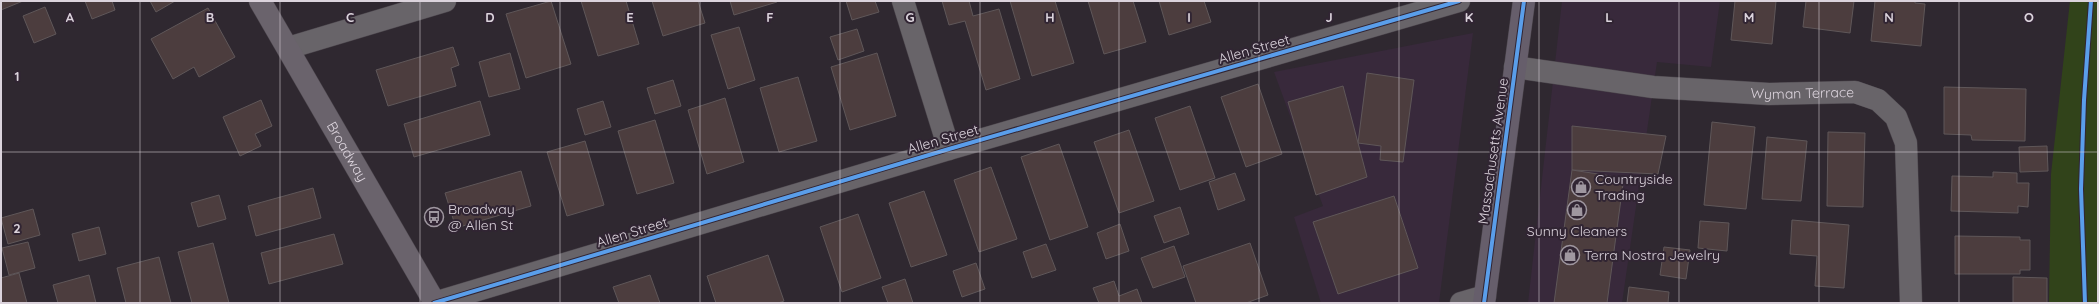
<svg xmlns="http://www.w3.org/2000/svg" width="2099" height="304" font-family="Quicksand,sans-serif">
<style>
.built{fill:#38293b}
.green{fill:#31431a}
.building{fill:#4c3d3e;stroke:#5f5759}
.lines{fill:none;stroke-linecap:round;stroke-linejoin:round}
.minor-casing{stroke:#4a444b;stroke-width:23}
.major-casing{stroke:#4a444b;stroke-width:23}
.highway-casing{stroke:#4a444b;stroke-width:23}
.minor{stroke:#686469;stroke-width:22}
.major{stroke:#6a636c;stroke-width:22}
.highway{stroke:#665e6b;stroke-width:22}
.cycleway-casing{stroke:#312533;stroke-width:6}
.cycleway{stroke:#5a9eea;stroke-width:4}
.grid{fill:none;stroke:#dbd3dc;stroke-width:1;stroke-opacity:0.55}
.labels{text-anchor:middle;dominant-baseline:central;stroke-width:4;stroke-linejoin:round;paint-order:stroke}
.street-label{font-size:14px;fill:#dbd3dc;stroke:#312533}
.poi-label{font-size:14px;fill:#dbd3dc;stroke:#312533;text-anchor:start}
.grid-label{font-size:13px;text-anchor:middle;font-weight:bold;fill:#dbd3dc;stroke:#312533;stroke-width:4;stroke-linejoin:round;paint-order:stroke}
</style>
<rect width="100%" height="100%" fill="#2f2830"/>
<!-- built -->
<g class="built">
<path d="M 1562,1 L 1720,1 L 1711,67 L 1657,62 L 1622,303 L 1528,303 Z"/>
<path d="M 1473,33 L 1439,303 L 1321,303 L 1294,217 L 1323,206 L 1274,72 Z"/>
</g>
<!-- green -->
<path class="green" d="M 2070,1 L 2098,1 L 2098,303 L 2049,303 L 2051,174 Z"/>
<!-- building -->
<g class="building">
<path d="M 1,1 L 23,1 L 1,10 Z"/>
<path d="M 85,1 L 112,1 L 115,10 L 92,19 Z"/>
<path d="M 150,1 L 175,1 L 156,12 Z"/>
<path d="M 551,1 L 571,64 L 526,78 L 506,14 Z"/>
<path d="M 581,1 L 626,1 L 639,44 L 598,56 Z"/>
<path d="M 652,1 L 698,1 L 705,23 L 663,36 Z"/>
<path d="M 730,1 L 777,1 L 777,2 L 734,15 Z"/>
<path d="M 846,1 L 875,1 L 879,12 L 852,20 Z"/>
<path d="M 942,1 L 969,1 L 973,16 L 999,9 L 1020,79 L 986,90 L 965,21 L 949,25 Z"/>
<path d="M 1010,1 L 1055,1 L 1074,63 L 1032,76 Z"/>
<path d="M 1088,1 L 1133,1 L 1146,42 L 1104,54 Z"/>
<path d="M 1159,1 L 1204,1 L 1211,22 L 1169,35 Z"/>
<path d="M 1735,1 L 1776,1 L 1772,44 L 1731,40 Z"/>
<path d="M 1806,1 L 1854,1 L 1850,33 L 1803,27 Z"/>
<path d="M 1875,1 L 1915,1 L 1915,3 L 1925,4 L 1921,46 L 1871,41 Z"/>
<path d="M 45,7 L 56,34 L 34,43 L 23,16 Z"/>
<path d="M 208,8 L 235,57 L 199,77 L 194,67 L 173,79 L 151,39 Z"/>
<path d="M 739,27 L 755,80 L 728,89 L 711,35 Z"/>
<path d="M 857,29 L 864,51 L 838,60 L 830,37 Z"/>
<path d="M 453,47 L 459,65 L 451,68 L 456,86 L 388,106 L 376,70 Z"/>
<path d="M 510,53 L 520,89 L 489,97 L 479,62 Z"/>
<path d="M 877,53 L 896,116 L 850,130 L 831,67 Z"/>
<path d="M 1367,73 L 1414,80 L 1403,162 L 1380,160 L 1381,146 L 1358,143 Z"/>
<path d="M 798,77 L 817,141 L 779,152 L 760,88 Z"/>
<path d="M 673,80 L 681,106 L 655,114 L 647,88 Z"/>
<path d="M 1258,84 L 1282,154 L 1246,167 L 1221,97 Z"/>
<path d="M 1343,86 L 1367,177 L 1316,195 L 1288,102 Z"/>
<path d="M 1944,87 L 2026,89 L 2025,141 L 1972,140 L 1971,135 L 1944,134 Z"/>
<path d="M 725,98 L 744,162 L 707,174 L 688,110 Z"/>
<path d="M 261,100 L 272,126 L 255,134 L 261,146 L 240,156 L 223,117 Z"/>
<path d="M 480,101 L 490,135 L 414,157 L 404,124 Z"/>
<path d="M 603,101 L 611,127 L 585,135 L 577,109 Z"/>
<path d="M 1190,106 L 1215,178 L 1180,190 L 1155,118 Z"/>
<path d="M 655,120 L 674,183 L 637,194 L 618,131 Z"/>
<path d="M 1712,122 L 1755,127 L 1746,209 L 1704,205 Z"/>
<path d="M 1572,126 L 1666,136 L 1658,174 L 1572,170 Z"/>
<path d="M 1129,130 L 1154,201 L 1119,213 L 1094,142 Z"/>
<path d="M 1828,132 L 1865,133 L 1863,207 L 1827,206 Z"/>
<path d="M 1767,137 L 1807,141 L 1801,201 L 1762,199 Z"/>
<path d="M 585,141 L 604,205 L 567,216 L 547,152 Z"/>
<path d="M 1059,144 L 1088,227 L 1050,240 L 1021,157 Z"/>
<path d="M 2047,146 L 2048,171 L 2020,172 L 2019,147 Z"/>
<path d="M 991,167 L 1017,239 L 979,252 L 954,180 Z"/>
<path d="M 1572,170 L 1611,176 L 1610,183 L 1623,184 L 1607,303 L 1554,303 Z"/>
<path d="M 521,171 L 531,206 L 456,228 L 445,193 Z"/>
<path d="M 1993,172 L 2017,173 L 2017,183 L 2029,183 L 2028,207 L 2018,206 L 2018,213 L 1951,211 L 1952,176 L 1993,177 Z"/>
<path d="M 1235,173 L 1245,200 L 1218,210 L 1209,182 Z"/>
<path d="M 313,188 L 321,218 L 256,236 L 248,206 Z"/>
<path d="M 924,191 L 947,255 L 911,267 L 889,203 Z"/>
<path d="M 219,195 L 226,219 L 198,227 L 191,203 Z"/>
<path d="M 1394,196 L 1418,268 L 1338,294 L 1313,222 Z"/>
<path d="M 1180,207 L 1189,234 L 1164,243 L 1154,216 Z"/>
<path d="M 33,209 L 40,235 L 8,244 L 1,218 Z"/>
<path d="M 858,214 L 881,278 L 842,292 L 820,227 Z"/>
<path d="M 1792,220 L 1849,225 L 1844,288 L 1815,286 L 1817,256 L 1790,254 Z"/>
<path d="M 1700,221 L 1729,223 L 1727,251 L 1698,248 Z"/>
<path d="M 1120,224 L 1129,251 L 1106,259 L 1097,233 Z"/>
<path d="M 99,227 L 106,254 L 79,261 L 72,234 Z"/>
<path d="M 334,234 L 343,264 L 269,284 L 261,253 Z"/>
<path d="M 1955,236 L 2020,237 L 2020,240 L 2030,240 L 2030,270 L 2020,270 L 2020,274 L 1955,274 Z"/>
<path d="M 28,242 L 35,268 L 9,275 L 2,248 Z"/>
<path d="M 213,243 L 229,303 L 192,303 L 178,252 Z"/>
<path d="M 1250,243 L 1268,295 L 1246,303 L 1196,303 L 1183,266 Z"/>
<path d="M 1046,244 L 1056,270 L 1032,278 L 1023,252 Z"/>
<path d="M 1174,246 L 1185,277 L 1153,288 L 1141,258 Z"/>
<path d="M 1664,247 L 1690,250 L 1686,279 L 1660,275 Z"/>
<path d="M 768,255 L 784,301 L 778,303 L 716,303 L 707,276 Z"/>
<path d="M 159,257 L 171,303 L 126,303 L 117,268 Z"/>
<path d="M 976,263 L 985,289 L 962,297 L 953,271 Z"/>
<path d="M 19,273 L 27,303 L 1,303 L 1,278 Z"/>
<path d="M 89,275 L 96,303 L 58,303 L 53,285 Z"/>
<path d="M 650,275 L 660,303 L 619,303 L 613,287 Z"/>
<path d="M 2013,277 L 2047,278 L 2047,303 L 2013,303 Z"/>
<path d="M 905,279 L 913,303 L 888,303 L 882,287 Z"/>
<path d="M 1114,281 L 1119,296 L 1137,289 L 1142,303 L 1099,303 L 1093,288 Z"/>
<path d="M 1629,287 L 1669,292 L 1668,303 L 1627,303 Z"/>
</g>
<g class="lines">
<defs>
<g id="minor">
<path d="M 903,1 L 949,149"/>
<path d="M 288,48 L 445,1"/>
<path id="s1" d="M 1515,67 L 1653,87 L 1769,94 L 1855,92 L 1878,100 L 1896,117 L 1906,143 L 1911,303"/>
<path d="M 434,303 L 949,149 L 1459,1"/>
<path d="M 1461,303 L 1485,296"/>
</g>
<g id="major">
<path id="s2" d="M 260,1 L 435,303"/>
</g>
<path id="highway" d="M 1484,303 L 1524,1"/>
</defs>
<!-- minor casing -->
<use href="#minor" class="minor-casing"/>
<!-- major casing -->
<use href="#major" class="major-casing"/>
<!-- highway casing -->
<use href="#highway" class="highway-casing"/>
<!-- minor -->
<use href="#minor" class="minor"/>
<!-- major -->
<use href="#major" class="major"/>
<!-- highway -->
<use href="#highway" class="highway"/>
<defs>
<g id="cycleway">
<path d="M 434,303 L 949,149 L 1459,1"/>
<path d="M 1484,303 L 1524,1"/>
<path d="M 2085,303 L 2081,189 L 2084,100 L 2091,1"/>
</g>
</defs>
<!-- cycleway casing -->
<use href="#cycleway" class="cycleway-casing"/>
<!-- cycleway -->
<use href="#cycleway" class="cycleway"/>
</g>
<!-- grid -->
<path class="grid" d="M 140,1 L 140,303M 280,1 L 280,303M 420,1 L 420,303M 560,1 L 560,303M 700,1 L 700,303M 840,1 L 840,303M 980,1 L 980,303M 1119,1 L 1119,303M 1259,1 L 1259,303M 1399,1 L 1399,303M 1539,1 L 1539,303M 1679,1 L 1679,303M 1819,1 L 1819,303M 1959,1 L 1959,303M 1,152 L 2098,152"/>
<!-- icons -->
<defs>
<symbol id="shop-ring" viewBox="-11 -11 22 22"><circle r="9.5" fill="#312533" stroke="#9f97a0" stroke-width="1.5"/><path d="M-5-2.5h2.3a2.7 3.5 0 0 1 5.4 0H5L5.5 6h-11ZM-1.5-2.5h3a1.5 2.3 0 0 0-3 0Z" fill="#9f97a0"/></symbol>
<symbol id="bus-ring" viewBox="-11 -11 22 22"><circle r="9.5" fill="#312533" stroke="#9f97a0" stroke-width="1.5"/><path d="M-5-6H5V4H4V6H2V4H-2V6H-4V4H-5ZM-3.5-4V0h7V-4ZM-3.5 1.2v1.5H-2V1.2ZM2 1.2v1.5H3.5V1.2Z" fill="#9f97a0"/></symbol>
</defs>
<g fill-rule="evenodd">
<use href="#shop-ring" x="1570" y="176" width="22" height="22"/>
<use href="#shop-ring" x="1566" y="199" width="22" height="22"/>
<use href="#bus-ring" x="423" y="206" width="22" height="22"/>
<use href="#shop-ring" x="1559" y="244" width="22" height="22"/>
</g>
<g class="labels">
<!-- street labels -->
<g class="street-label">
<text transform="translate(1254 49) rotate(-16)">Allen Street</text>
<text stroke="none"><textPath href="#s1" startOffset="289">Wyman Terrace</textPath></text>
<text transform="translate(943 139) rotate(-16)">Allen Street</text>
<text transform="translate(1493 151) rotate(-82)">Massachusetts Avenue</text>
<text stroke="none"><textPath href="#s2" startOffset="174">Broadway</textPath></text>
<text transform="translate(632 232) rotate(-17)">Allen Street</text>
</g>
<!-- poi labels -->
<g class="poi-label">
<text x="1595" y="179">Countryside<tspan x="1595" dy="16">Trading</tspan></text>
<text x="448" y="209">Broadway<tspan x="448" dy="16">@ Allen St</tspan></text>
<text x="1577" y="231" text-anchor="middle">Sunny Cleaners</text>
<text x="1584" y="255">Terra Nostra Jewelry</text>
</g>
</g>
<g class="grid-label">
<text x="70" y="22">A</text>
<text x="210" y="22">B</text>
<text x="350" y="22">C</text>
<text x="490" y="22">D</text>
<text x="630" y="22">E</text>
<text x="770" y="22">F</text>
<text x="910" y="22">G</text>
<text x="1050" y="22">H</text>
<text x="1189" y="22">I</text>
<text x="1329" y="22">J</text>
<text x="1469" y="22">K</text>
<text x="1609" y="22">L</text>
<text x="1749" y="22">M</text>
<text x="1889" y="22">N</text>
<text x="2029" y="22">O</text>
<text x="17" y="81">1</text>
<text x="17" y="233">2</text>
</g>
<!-- border -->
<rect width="2099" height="304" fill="none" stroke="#dbd3dc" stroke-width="4"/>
</svg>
